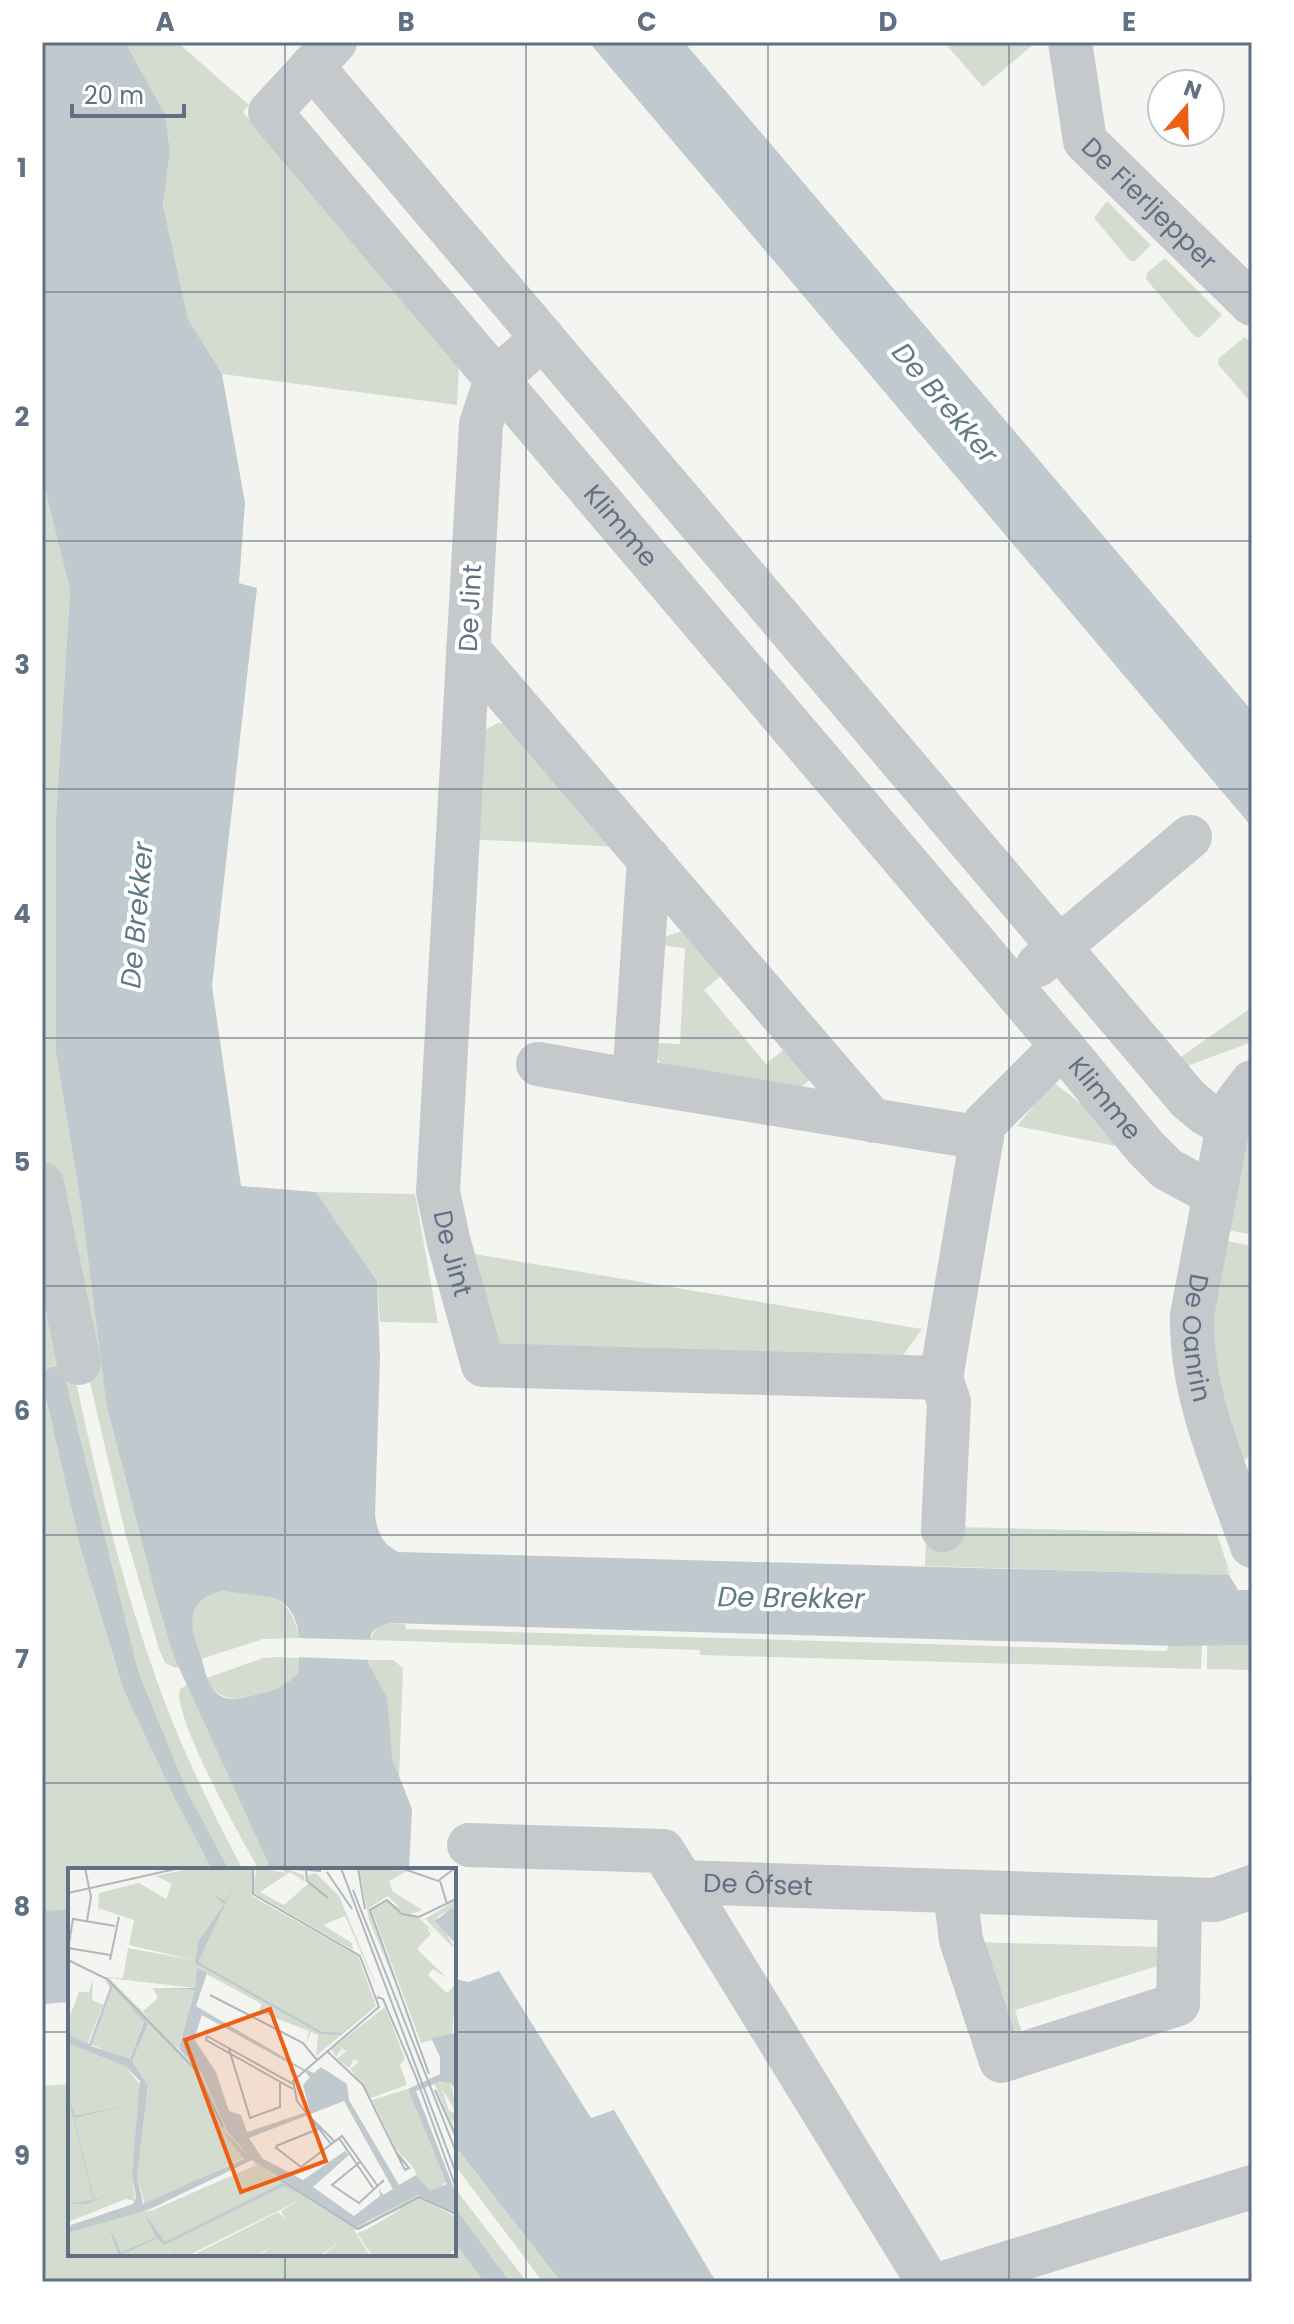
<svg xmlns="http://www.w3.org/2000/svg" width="1294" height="2324" font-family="Poppins,sans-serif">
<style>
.green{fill:#d4dcd0}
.water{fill:#bfc9ce;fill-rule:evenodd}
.pier{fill:#f4f4f0}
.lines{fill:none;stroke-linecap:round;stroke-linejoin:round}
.minor{stroke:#c6c9cc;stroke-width:44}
.grid{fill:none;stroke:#617083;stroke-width:2;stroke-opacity:0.55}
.labels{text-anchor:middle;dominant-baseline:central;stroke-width:8;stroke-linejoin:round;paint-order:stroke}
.street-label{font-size:26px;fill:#617083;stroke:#fff}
.water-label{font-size:28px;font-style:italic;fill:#617a88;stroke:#fff}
.inset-road{fill:none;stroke:#b0b7be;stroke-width:2}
.view{fill:#ef5e15;fill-opacity:0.15;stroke:#ef5e15;stroke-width:4}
.inset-edge{fill:none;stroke:#617083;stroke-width:4}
.neatline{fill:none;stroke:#617083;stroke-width:3}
.grid-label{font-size:26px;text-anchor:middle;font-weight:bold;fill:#617083}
</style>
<rect width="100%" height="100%" fill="#f4f4f0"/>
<!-- green -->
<g class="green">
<path d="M 125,42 L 177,42 L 249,105 L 243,112 L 459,366 L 457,405 L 222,374 L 188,319 L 163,205 L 170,151 L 165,114 Z"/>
<path d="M 944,42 L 1036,42 L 983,87 Z"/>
<path d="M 1107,201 L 1151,245 L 1135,261 L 1130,261 L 1094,218 Z"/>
<path d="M 1165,258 L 1222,315 L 1200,337 L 1195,337 L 1146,279 L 1147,273 Z"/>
<path d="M 1245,337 L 1252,344 L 1252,404 L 1218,364 L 1219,358 Z"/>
<path d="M 42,477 L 70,590 L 56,818 L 56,1054 L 82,1211 L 106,1403 L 157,1601 L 179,1667 L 176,1668 L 165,1663 L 159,1649 L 126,1536 L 91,1387 L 42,1148 Z"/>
<path d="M 498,723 L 506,724 L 619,847 L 468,839 L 481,732 Z"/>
<path d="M 688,929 L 725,972 L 704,990 L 766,1064 L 788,1046 L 813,1077 L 793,1094 L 661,1063 L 655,1056 L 653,1043 L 680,1044 L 685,948 L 658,945 L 659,939 Z"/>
<path d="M 1252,1007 L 1252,1042 L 1184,1067 L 1178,1059 Z"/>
<path d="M 1053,1082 L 1094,1114 L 1120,1147 L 1017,1126 Z"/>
<path d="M 1252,1108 L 1252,1235 L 1223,1229 Z"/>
<path d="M 316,1192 L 415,1194 L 438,1323 L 380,1322 L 377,1281 Z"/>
<path d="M 42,1219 C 76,1380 106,1545 164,1700 C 186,1758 214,1815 243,1870 L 229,1870 L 187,1791 L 138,1671 L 100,1524 L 51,1367 L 42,1372 L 42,1316 L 51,1314 Z"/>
<path d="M 1221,1240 L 1252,1246 L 1252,1455 L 1239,1463 L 1209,1367 Z"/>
<path d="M 462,1252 L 922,1329 L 901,1358 L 501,1347 Z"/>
<path d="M 42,1381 L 81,1550 L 124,1691 L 175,1799 L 212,1870 L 70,1870 L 70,1909 L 42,1911 Z"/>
<path d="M 959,1527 L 1217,1534 L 1231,1576 L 1224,1563 L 1229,1575 L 925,1566 L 926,1540 Z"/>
<path d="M 223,1591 C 265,1598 289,1588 299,1638 L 263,1639 L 201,1659 C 190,1629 182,1599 223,1591 Z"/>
<path d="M 389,1623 L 405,1624 L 406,1629 L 1167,1651 L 1168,1646 L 1202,1645 L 1201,1669 L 700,1655 L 700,1650 L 370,1640 L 376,1628 Z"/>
<path d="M 1207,1645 L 1252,1645 L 1252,1670 L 1207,1669 Z"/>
<path d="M 277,1657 L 299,1658 L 298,1674 C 292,1679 286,1687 279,1690 C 255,1700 218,1708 207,1678 L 263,1658 Z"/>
<path d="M 368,1660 L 393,1660 L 403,1668 L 399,1780 L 392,1758 Z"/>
<path d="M 187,1685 L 268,1863 L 267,1870 L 259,1870 C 243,1842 171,1714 180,1689 Z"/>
<path d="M 973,1942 L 1164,1947 L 1164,1964 L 1015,2010 L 1023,2036 L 1011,2033 Z"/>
<path d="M 70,2084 L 70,2254 L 454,2254 L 454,2242 L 484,2282 L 42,2282 L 42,2086 Z"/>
<path d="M 454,2145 L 463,2157 L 561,2282 L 543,2282 L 454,2164 Z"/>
<path d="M 454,2187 L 527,2282 L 510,2282 L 454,2206 Z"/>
</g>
<!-- water -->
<g class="water">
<path d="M 42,42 L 125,42 L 165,114 L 170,151 L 163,205 L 188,319 L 222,374 L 245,503 L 239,583 L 257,588 L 212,986 L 241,1186 L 316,1192 L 377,1281 L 380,1357 L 375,1516 C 378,1534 382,1543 398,1552 L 1229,1575 L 1238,1590 L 1252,1590 L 1252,1645 L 1174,1646 L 389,1623 L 376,1628 L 371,1634 L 368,1663 L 387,1698 L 392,1758 L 412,1809 L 409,1870 L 267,1870 L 268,1863 L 175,1659 L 157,1601 L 106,1403 L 82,1211 L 56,1054 L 56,818 L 70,590 L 42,477 ZM 223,1591 C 238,1594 254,1594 269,1597 C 304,1604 300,1646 298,1673 C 284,1688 274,1691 255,1695 C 245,1698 235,1701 225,1698 C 208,1691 206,1673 201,1657 C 190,1628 183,1599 223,1591 Z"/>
<path d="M 589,42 L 684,42 L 1252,711 L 1252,827 Z"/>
<path d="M 51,1367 L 62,1367 L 138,1671 L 187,1791 L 229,1870 L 212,1870 L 175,1799 L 124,1691 L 81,1550 L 42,1381 L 42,1372 Z"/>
<path d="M 70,1909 L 70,2002 L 42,2004 L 42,1911 Z"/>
<path d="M 499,1971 L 591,2118 L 614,2110 L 716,2282 L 561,2282 L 454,2145 L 454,1974 L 456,1979 L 468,1982 Z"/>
<path d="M 454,2206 L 510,2282 L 484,2282 L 454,2242 Z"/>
</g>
<!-- pier -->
<path class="pier" d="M 295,1638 L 374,1640 L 372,1660 L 295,1657 Z"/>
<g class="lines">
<!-- minor -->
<g class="minor">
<path id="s1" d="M 335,42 L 270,112 L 1062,1046 L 1145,1147 L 1167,1169 L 1213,1194"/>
<path id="s2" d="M 1070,42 L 1085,141 L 1252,304"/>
<path d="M 312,66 L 1188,1099 L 1206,1114 L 1228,1125"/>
<path id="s3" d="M 543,338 L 496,379 L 481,424 L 438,1192 L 449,1243 L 483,1365 L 941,1378 L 984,1124 L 1062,1046"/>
<path d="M 468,649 L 873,1121"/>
<path d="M 649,859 L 634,1081 L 982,1138"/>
<path d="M 1038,965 L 1190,837"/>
<path d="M 538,1064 L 634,1081"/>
<path id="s4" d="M 1252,1082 L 1236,1103 L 1228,1125 L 1192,1315 C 1190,1395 1226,1471 1252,1546"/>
<path d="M 42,1184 L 79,1363"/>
<path d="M 941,1378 L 949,1402 L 943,1530"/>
<path d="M 469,1845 L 663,1851 L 928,2282"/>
<path id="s5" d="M 682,1882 L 1215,1900 L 1252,1887"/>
<path d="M 955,1892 L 961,1940 L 1001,2061 L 1178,2004 L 1180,1899"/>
<path d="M 947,2282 L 1252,2187"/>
</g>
</g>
<!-- grid -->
<path class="grid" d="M 285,42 L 285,1870M 526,42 L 526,2282M 768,42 L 768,2282M 1009,42 L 1009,2282M 42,292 L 1252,292M 42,541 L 1252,541M 42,789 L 1252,789M 42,1038 L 1252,1038M 42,1286 L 1252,1286M 42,1535 L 1252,1535M 42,1783 L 1252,1783M 42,2032 L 70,2032M 454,2032 L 1252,2032M 285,2254 L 285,2282"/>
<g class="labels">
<!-- street labels -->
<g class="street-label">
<text stroke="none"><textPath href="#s2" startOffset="190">De Fierljepper</textPath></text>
<text stroke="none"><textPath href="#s1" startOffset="638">Klimme</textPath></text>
<text transform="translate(470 608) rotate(-87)">De Jint</text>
<text stroke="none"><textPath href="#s1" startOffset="1388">Klimme</textPath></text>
<text stroke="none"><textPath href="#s3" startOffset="942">De Jint</textPath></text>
<text stroke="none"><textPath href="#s4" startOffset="266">De Oanrin</textPath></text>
<text stroke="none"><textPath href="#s5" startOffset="76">De Ôfset</textPath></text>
</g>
<!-- water labels -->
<g class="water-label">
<text transform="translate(945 403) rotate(50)">De Brekker</text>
<text transform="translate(137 915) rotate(-85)">De Brekker</text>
<text transform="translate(791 1598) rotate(1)">De Brekker</text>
</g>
</g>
<!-- overview -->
<g transform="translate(68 1868)">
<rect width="388" height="388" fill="#f4f4f0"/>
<path d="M 125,0 L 184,0 L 184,28 L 290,88 L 308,138 L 248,188 L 250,167 L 243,164 L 238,176 L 241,163 L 197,146 L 191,142 L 194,136 L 129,101 L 127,120 L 41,110 L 81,150 L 75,143 L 90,130 L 85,120 L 127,122 L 113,182 L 106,177 L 134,205 L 158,261 L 180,288 L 77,337 L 69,309 L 80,218 L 64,193 L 80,156 L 76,153 L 61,193 L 22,176 L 45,119 L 38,109 L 55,110 L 60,80 L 125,92 L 61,77 L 66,52 L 30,40 L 31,25 L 71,15 L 98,31 L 104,16 L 88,8 ZM 187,0 L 187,9 L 189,0 L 219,5 L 211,0 L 216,0 L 236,7 L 237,14 L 222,4 L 192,24 L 216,37 L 241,15 L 239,7 L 248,5 L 271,28 L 313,129 L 277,48 L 255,57 L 284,75 L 285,82 L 186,25 ZM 291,0 L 339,3 L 321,13 L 325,24 L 355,42 L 339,47 L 320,28 L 301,40 L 352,177 L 301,51 ZM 388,32 L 388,38 L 369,49 L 388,82 L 357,51 ZM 319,33 L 352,51 L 366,64 L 358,59 L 363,66 L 349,81 L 379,110 L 365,101 L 360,107 L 379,125 L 388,116 L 384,167 L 353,175 L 303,40 ZM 25,112 L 24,132 L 35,137 L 19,177 L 0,167 L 0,153 L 11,124 L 21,124 ZM 317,139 L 337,191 L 332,197 L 339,217 L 303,230 L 282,201 L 291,194 L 286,191 L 281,200 L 269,191 L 278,183 L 274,180 L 268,189 L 263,181 ZM 2,175 L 57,198 L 74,219 L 64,306 L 67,333 L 58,331 L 0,354 ZM 383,214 L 388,244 L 374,221 L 381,243 L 388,245 L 388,259 L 383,250 L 388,267 L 366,215 ZM 340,221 L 379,314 L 365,324 L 355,320 L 345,299 L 328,281 L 304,232 ZM 184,292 L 262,344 L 301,354 L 335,330 L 353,327 L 366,332 L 374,337 L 357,333 L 388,349 L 388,379 L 380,388 L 304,388 L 289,365 L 298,362 L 335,340 L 286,362 L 302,388 L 254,388 L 273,373 L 251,388 L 191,388 L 203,379 L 188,388 L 123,388 L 210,344 L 217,351 L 213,343 L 234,331 L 119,388 L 104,388 L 99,380 L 103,388 L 0,388 L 0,365 L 66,342 L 83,343 L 188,297 Z" fill="#d4dcd0"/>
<path d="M 165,19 L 130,94 L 254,164 L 274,165 L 305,139 L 273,167 L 253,166 L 127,95 L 130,74 L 156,36 L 143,25 L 157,33 ZM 385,39 L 388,48 L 388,76 L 367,53 ZM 129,100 L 139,105 L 128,138 L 236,201 L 246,205 L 253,199 L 279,216 L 281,232 L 331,317 L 348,307 L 362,323 L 379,316 L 340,221 L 372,206 L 372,189 L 363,170 L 388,165 L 388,223 L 383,215 L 371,214 L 348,223 L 388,326 L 388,345 L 350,327 L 288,359 L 184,292 L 82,341 L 0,365 L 3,357 L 65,336 L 68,330 L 64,306 L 72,213 L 57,198 L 0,175 L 0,167 L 21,176 L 42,119 L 36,110 L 45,119 L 23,178 L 62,191 L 76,154 L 47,122 L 80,156 L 64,193 L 80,218 L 69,309 L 75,336 L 176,291 L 160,271 L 153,260 L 180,288 L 158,261 L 134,205 L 111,181 L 127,122 L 87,120 L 127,120 ZM 134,147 L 237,204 L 242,209 L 235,217 L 242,243 L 179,264 L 173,247 L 161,243 L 148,204 L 126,171 ZM 276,233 L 325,321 L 315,327 L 311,321 L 312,328 L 286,348 L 245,319 L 281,287 L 277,283 L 235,312 L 194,290 L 181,270 ZM 0,228 L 7,248 L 69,235 L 6,250 L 26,332 L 61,317 L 19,336 L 1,336 L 25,332 ZM 215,315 L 233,328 L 216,318 L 96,377 L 89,370 L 51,388 L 43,366 L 19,376 L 44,365 L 53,385 L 88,369 L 77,346 L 97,374 Z" fill="#bfc9ce" fill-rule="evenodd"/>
<path class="inset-road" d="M 17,0 L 23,29 L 19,53M 185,0 L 185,26 L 292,88 L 311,139 L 225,213 L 229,233 L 263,276M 217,0 L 253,3M 273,0 L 388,305M 290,0 L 297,41M 333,0 L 370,13 L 387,0M 238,3 L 239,13 L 260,30M 259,4 L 284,41M 372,13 L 379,36M 285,22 L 388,284M 0,25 L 112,0M 0,80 L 42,87M 0,81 L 5,51 L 47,58M 0,92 L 39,111 L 128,202 L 155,259M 42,92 L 51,49M 142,127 L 235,175 L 249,192M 309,129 L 315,131 L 348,209 L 388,320M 139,168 L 138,172 L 225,221M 139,168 L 225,216M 161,181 L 182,250 L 212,239 L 212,215M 259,183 L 295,217 L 328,284 L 337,302 L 341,300 L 328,284M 361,206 L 302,42 L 319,32 L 334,46 L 351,49 L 388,31M 367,222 L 388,269M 243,250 L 266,273M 271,270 L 305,320M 208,278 L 250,261M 207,279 L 233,299 L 274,268 L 309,317M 292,294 L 264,317 L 291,335 L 316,312M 213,312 L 290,361 L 351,329 L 388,346"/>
<path class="view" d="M 202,141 L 258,293 L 173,324 L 117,172 Z"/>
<rect width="388" height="388" class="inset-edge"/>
</g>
<!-- border -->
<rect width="1294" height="2324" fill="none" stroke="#ffffff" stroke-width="88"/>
<!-- north arrow -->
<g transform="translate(1186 108) rotate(20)"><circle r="38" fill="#ffffff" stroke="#c0c6cd" stroke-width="2"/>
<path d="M0-6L14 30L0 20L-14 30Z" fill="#ef5e15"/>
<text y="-12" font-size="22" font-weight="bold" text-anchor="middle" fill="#617083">N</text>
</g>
<!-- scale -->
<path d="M72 104v12h112v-12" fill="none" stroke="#617083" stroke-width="4"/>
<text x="84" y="104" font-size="24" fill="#617083" stroke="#ffffff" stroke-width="6" paint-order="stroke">20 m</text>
<rect x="44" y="44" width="1206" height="2236" class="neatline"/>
<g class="grid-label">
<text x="165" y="31">A</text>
<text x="406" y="31">B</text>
<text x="647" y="31">C</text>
<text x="888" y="31">D</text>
<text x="1129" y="31">E</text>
<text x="22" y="177">1</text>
<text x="22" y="426">2</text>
<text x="22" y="674">3</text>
<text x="22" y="923">4</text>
<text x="22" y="1171">5</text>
<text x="22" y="1420">6</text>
<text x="22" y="1668">7</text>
<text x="22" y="1916">8</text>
<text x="22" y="2165">9</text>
</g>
</svg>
